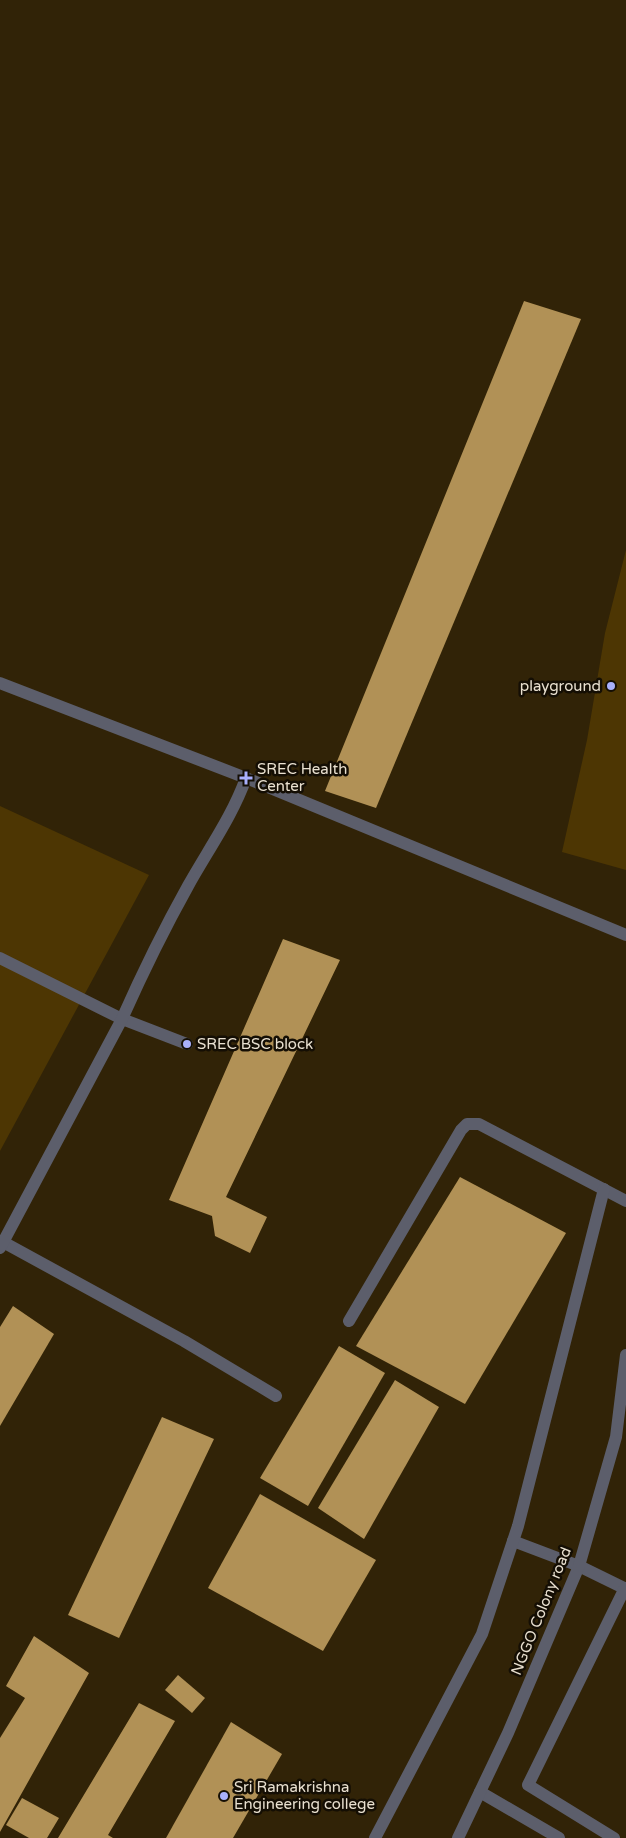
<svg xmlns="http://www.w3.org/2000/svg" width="626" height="1838" font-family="'Varela Round',sans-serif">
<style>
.green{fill:#4d3603}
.building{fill:#b19156}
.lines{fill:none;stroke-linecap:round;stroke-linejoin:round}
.service{stroke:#5c5e6b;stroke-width:12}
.minor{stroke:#5c5e6b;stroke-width:12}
.tertiary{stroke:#5c5e6b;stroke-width:12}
.poi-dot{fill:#a9b0fc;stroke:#140e04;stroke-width:2}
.labels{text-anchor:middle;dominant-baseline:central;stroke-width:5;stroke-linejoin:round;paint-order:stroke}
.poi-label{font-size:15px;fill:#e9e0d0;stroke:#140e04;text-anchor:start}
.street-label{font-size:15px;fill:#e9e0d0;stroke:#140e04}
</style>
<rect width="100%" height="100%" fill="#312307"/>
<!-- green -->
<g class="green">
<path d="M 626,550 L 626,870 L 562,852 L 587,740 L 605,633 Z"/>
<path d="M 0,806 L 149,875 L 0,1151 Z"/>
</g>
<!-- building -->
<g class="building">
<path d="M 524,301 L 581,319 L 376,808 L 325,791 Z"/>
<path d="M 283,939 L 340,960 L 226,1197 L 267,1217 L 250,1253 L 215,1236 L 212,1216 L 169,1200 Z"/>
<path d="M 460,1177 L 566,1233 L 465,1404 L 356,1346 Z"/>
<path d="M 13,1306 L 54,1334 L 0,1426 L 0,1327 Z"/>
<path d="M 339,1346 L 385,1373 L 308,1506 L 260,1478 Z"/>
<path d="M 395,1380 L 439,1407 L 364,1539 L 318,1508 Z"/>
<path d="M 162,1417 L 214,1439 L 119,1638 L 68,1615 Z"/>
<path d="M 260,1494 L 376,1560 L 323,1651 L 208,1588 Z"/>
<path d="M 34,1636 L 89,1673 L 0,1832 L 0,1738 L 25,1698 L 6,1686 Z"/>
<path d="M 178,1675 L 205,1698 L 192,1713 L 165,1690 Z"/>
<path d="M 139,1703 L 175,1721 L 108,1835 L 113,1838 L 58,1838 Z"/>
<path d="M 231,1722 L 282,1754 L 233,1838 L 166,1838 Z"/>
<path d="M 22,1798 L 59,1818 L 47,1838 L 29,1838 L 6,1825 Z"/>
</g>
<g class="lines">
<!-- service -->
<g class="service">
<path d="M 0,958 L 122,1019 L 187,1044"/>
<path d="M 3,1242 L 184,1341 L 276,1396"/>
<path d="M 0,1248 L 122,1019 C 142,974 164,929 188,886 C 208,850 232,817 246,778"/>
<path d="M 349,1321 L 461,1130 L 467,1124 L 479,1124 L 626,1201"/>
<path d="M 513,1541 L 579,1566 L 626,1589"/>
<path d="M 375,1838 L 482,1634 L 518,1526 L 604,1189"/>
<path d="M 614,1838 L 528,1785 L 625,1588"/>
</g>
<!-- minor -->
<g class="minor">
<path d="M 0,683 L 246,778 L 626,935"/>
<path d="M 480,1792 L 559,1838"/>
</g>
<!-- tertiary -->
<path class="tertiary" d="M 458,1838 L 508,1733 L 579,1566 L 616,1437 L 626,1355"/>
</g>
<!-- markers -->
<g class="poi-dot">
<circle cx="611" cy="686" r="5"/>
<path d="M243.5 770.5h5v5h5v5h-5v5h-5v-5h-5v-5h5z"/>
<circle cx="187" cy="1044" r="5"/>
<circle cx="224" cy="1796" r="5"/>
</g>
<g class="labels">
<!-- poi labels -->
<g class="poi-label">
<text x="601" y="686" text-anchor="end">playground</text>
<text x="257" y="769">SREC Health<tspan x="257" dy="17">Center</tspan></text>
<text x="197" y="1044">SREC BSC block</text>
<text x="234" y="1787">Sri Ramakrishna<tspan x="234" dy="17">Engineering college</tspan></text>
</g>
<!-- street labels -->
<g class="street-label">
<text transform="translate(541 1611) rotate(-68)">NGGO Colony road</text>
</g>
</g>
</svg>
